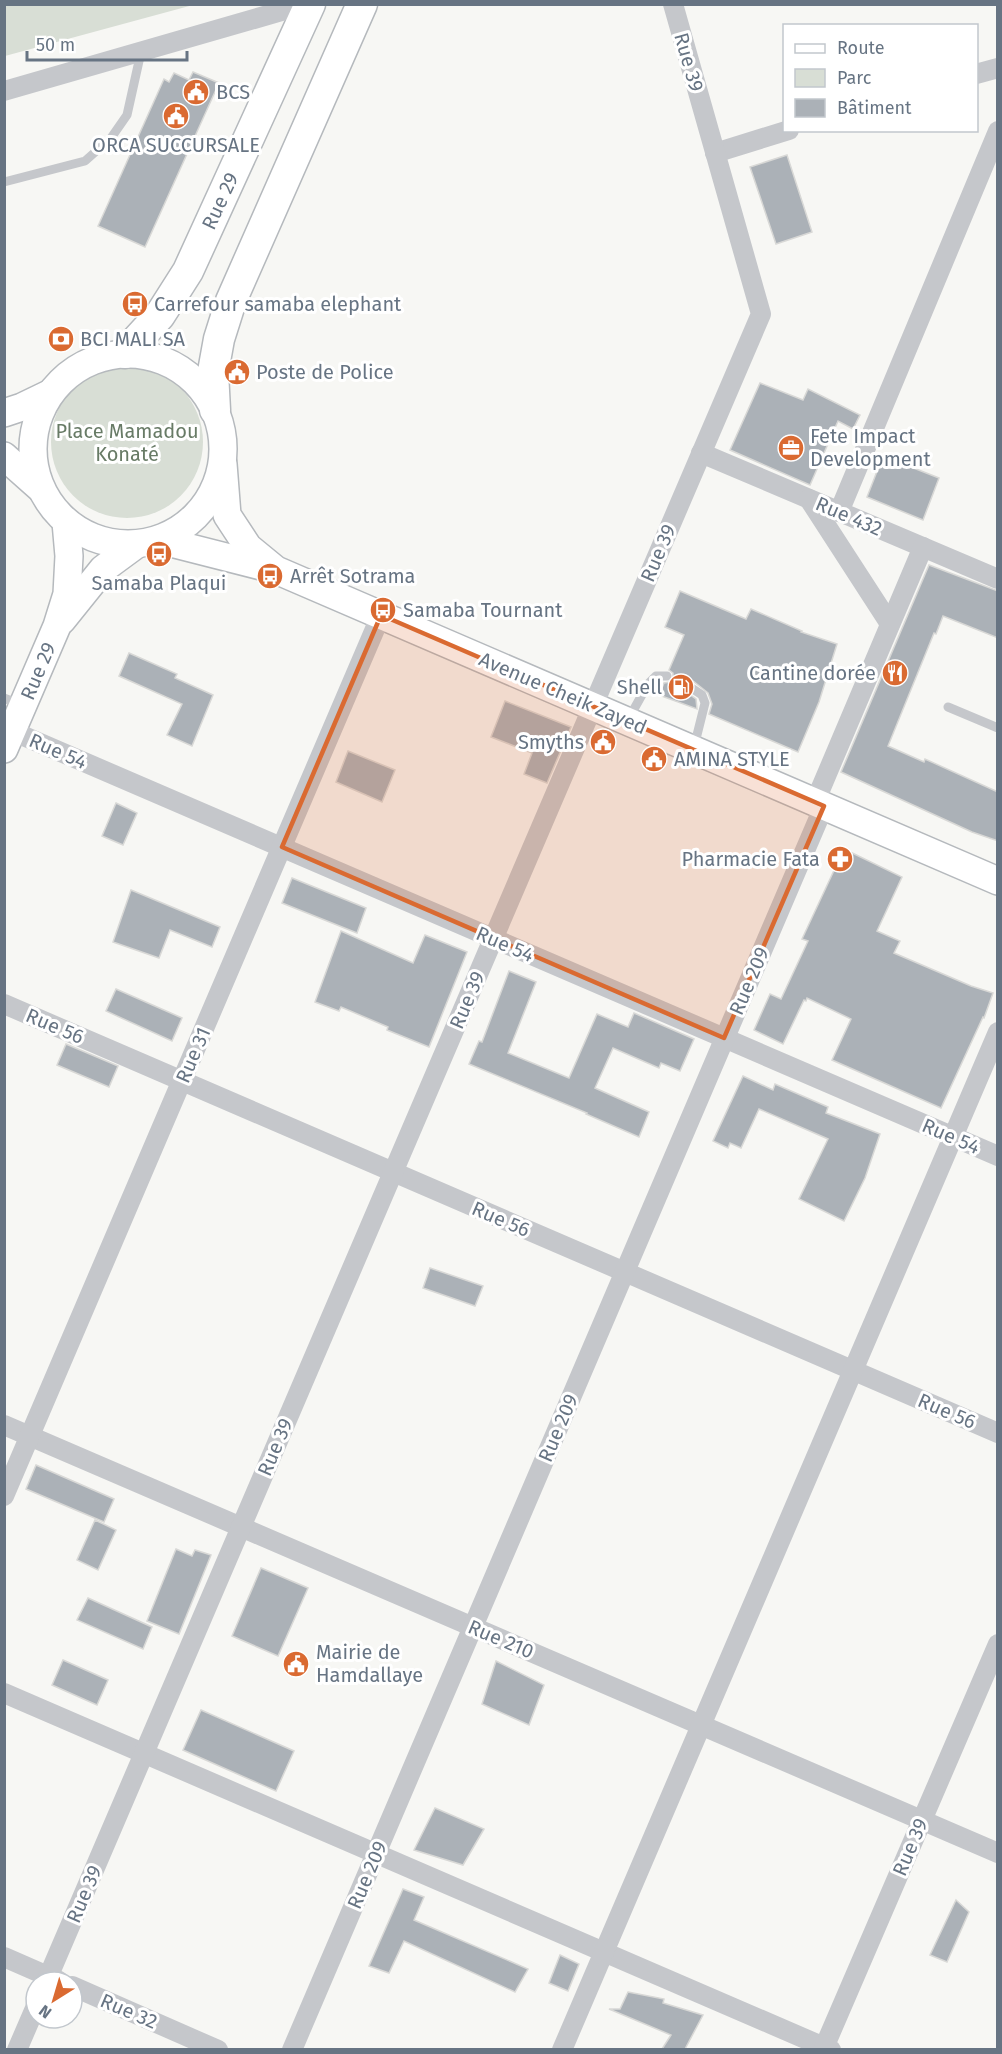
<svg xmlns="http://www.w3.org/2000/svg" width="1002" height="2054" font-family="'Fira Sans',sans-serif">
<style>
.green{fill:#d8ded5}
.building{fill:#abb1b7;stroke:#d8d8d6;stroke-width:1.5}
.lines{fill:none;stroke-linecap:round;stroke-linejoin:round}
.secondary-casing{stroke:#b5b9bd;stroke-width:30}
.primary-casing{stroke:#b5b9bd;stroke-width:33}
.lane{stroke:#c5c7cb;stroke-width:9}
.street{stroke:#c5c7cb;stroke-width:20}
.secondary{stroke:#fff;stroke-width:27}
.primary{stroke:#fff;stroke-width:30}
.marked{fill:#da6a31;fill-opacity:0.2;stroke:#da6a31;stroke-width:4.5;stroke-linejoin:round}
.labels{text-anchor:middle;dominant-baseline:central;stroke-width:6;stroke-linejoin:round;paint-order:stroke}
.street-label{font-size:20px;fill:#677483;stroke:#fff}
.poi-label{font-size:20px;fill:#677483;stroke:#fff;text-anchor:start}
.park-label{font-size:20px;fill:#687b66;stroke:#fff}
</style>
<rect width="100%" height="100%" fill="#f7f7f4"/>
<!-- green -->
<g class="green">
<path d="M 5,4 L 193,4 L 193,5 L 5,56 Z"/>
<circle cx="127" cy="442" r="76"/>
</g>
<!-- building -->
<g class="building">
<path d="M 193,72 L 219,83 L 145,247 L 98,226 L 164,79 L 169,82 L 174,73 L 189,80 Z"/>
<path d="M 787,155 L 812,232 L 776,244 L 750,167 Z"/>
<path d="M 760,383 L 803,400 L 808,389 L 860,415 L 853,429 L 838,421 L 810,485 L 730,450 Z"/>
<path d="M 883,456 L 939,478 L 923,520 L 867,497 Z"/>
<path d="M 929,565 L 998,591 L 998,638 L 943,616 L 936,634 L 934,633 L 888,746 L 924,762 L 925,759 L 998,792 L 998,841 L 972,832 L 841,772 Z"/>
<path d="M 680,591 L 746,619 L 751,609 L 802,631 L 801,632 L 837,644 L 819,702 L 798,752 L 709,714 L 712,704 L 708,693 L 693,681 L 687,681 L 683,687 L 686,692 L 696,699 L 697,709 L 659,695 L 664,683 L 670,682 L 673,679 L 673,673 L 669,670 L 684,635 L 665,627 Z"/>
<path d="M 129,653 L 177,674 L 175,678 L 213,695 L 192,746 L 167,735 L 182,704 L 119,676 Z"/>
<path d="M 505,701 L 571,727 L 547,783 L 524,774 L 532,753 L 491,737 Z"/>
<path d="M 348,751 L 395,770 L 382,802 L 336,782 Z"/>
<path d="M 116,803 L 137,813 L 123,845 L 102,836 Z"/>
<path d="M 844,849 L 902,877 L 877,931 L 900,941 L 894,953 L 971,986 L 993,993 L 984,1018 L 983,1017 L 941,1108 L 832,1060 L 851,1019 L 807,998 L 806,1001 L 804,1000 L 783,1044 L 754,1030 L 770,994 L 781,999 L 808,941 L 802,939 Z"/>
<path d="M 292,878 L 366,908 L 357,933 L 282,903 Z"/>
<path d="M 131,890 L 220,927 L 212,947 L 170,930 L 159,958 L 113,942 Z"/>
<path d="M 341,931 L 413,963 L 425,935 L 467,952 L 429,1047 L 387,1030 L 388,1027 L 341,1007 L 339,1011 L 315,1002 Z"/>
<path d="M 509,971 L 536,982 L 508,1053 L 569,1078 L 597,1014 L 628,1027 L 634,1013 L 694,1039 L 680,1071 L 661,1063 L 659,1068 L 613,1048 L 595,1088 L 649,1112 L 639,1137 L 586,1114 L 587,1113 L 469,1064 L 479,1041 L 482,1042 Z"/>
<path d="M 116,989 L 182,1018 L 172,1041 L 106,1011 Z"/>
<path d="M 66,1044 L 118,1066 L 109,1087 L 57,1065 Z"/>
<path d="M 743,1076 L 773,1090 L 775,1084 L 828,1107 L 826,1113 L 880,1134 L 865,1178 L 844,1221 L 799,1199 L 828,1139 L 759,1109 L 741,1148 L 730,1143 L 728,1148 L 713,1141 Z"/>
<path d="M 430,1268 L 483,1286 L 475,1306 L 423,1288 Z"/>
<path d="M 36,1465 L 114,1499 L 104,1522 L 26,1489 Z"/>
<path d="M 95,1520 L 116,1530 L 98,1570 L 77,1560 Z"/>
<path d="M 176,1549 L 192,1556 L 195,1550 L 211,1555 L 179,1634 L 147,1621 Z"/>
<path d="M 261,1568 L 308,1588 L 278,1656 L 232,1636 Z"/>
<path d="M 88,1598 L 152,1627 L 143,1649 L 77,1620 Z"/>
<path d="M 63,1660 L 108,1680 L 97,1705 L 52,1685 Z"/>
<path d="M 496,1661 L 544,1685 L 529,1725 L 482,1704 Z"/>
<path d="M 201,1710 L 294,1751 L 276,1791 L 183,1750 Z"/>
<path d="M 435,1808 L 484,1829 L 463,1865 L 414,1850 Z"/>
<path d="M 403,1889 L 424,1897 L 414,1920 L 528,1969 L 515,1992 L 404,1941 L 389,1973 L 369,1966 Z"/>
<path d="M 956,1900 L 969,1912 L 947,1962 L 930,1955 Z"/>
<path d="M 560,1955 L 579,1964 L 568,1991 L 549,1983 Z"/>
<path d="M 628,1992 L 664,1999 L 663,2003 L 703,2015 L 685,2049 L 662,2049 L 671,2035 L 609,2009 L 620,2009 Z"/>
</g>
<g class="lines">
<defs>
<g id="secondary">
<circle cx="128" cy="449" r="95"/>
<path d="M 4,413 L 22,407 L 49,394"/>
<path d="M 4,456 L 40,488"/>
<path d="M 223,464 L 227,515 L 248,547 L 276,570 L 998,881"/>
<path d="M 159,540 L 269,568"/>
<path d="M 62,620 L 103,569 L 137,544"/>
<path d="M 4,749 L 57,626 L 67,594 L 69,556 L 66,522"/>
</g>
<g id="primary">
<path d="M 125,353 L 160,315 L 188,271 L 310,4"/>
<path d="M 215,410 L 213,372 L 219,339 L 231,301 L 362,4"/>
</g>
</defs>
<!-- secondary casing -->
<use href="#secondary" class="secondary-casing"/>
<!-- primary casing -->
<use href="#primary" class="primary-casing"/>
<!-- lane -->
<g class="lane">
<path d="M 4,182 L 85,161 L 111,138 L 127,115 L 141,52"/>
<path d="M 690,687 L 702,695 L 705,703 L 694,747"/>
<path d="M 4,698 L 21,705"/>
<path d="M 948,707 L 998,728"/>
<path d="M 629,718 L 648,684 L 656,676 L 667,676"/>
</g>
<!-- street -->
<g class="street">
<path d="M 976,74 L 998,68"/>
<path d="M 4,91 L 306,4"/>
<path d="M 715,153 L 789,130"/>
<path d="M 701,453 L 998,579"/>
<path d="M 809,499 L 890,624"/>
<path d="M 839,512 L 998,131"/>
<path d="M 12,731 L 998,1156"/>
<path d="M 815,802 L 923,547"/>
<path d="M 4,1004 L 998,1433"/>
<path d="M 4,1425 L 998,1853"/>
<path d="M 4,1496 L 381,615"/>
<path d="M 4,1693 L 831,2050"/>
<path d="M 4,1957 L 59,1981"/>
<path d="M 46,1982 L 761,314 L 673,4"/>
<path d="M 72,1986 L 218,2050"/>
<path d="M 17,2050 L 36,2006"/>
<path d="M 292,2050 L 824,806"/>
<path d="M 562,2050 L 998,1032"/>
<path d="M 823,2050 L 998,1644"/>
</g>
<!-- secondary -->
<use href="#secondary" class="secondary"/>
<!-- primary -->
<use href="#primary" class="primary"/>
</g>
<!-- marked area -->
<path class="marked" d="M 381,615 L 824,806 L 724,1038 L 282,847 Z"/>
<!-- icons -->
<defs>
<symbol id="civic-disc" viewBox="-11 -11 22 22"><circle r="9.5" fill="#da6a31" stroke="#fff"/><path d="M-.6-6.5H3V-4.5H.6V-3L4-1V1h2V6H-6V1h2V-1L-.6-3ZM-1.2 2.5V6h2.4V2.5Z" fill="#fff"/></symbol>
<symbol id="bus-disc" viewBox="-11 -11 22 22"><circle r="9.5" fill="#da6a31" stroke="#fff"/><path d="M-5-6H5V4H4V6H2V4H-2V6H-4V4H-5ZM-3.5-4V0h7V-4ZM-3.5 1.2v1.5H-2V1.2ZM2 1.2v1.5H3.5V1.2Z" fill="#fff"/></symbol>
<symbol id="bank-disc" viewBox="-11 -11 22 22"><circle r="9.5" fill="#da6a31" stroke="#fff"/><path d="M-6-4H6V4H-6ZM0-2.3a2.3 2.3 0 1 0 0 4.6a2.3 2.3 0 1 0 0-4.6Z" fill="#fff"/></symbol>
<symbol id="office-disc" viewBox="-11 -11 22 22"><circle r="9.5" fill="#da6a31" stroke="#fff"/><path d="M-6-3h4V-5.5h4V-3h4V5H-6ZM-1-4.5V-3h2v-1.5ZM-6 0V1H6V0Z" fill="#fff"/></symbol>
<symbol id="restaurant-disc" viewBox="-11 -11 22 22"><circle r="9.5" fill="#da6a31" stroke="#fff"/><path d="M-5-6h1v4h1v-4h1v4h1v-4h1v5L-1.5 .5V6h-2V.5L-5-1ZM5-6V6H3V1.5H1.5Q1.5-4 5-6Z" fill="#fff"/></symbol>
<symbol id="fuel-disc" viewBox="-11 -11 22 22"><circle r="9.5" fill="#da6a31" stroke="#fff"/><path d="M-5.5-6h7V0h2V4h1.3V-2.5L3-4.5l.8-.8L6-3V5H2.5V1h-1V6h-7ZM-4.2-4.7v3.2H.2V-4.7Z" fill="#fff"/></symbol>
<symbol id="pharmacy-disc" viewBox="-11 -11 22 22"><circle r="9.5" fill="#da6a31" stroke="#fff"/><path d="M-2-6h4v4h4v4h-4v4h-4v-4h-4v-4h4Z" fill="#fff"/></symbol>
</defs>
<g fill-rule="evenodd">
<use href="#civic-disc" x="181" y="77" width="30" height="30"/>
<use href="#civic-disc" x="161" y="101" width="30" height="30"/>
<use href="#bus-disc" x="120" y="289" width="30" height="30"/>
<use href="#bank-disc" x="46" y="324" width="30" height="30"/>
<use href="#civic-disc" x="222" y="357" width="30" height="30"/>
<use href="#office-disc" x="776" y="433" width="30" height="30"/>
<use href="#bus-disc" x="144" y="539" width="30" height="30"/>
<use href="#bus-disc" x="255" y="561" width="30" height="30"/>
<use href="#bus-disc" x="368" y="595" width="30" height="30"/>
<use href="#restaurant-disc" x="880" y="658" width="30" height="30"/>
<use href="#fuel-disc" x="666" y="672" width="30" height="30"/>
<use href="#civic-disc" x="588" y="727" width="30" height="30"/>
<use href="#civic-disc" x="639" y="744" width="30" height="30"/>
<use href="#pharmacy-disc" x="825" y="844" width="30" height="30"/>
<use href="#civic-disc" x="281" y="1649" width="30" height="30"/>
</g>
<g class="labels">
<!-- street labels -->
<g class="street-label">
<text transform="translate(689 62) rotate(74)">Rue 39</text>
<text transform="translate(220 201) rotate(-65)">Rue 29</text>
<text transform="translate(849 516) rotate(23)">Rue 432</text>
<text transform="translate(658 553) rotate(-67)">Rue 39</text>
<text transform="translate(38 671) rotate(-67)">Rue 29</text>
<text transform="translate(563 693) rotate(23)">Avenue Cheik Zayed</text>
<text transform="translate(58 751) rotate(23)">Rue 54</text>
<text transform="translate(505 944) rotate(23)">Rue 54</text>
<text transform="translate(749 981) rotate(-67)">Rue 209</text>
<text transform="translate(467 1000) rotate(-67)">Rue 39</text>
<text transform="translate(55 1026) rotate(23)">Rue 56</text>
<text transform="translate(193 1055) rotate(-67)">Rue 31</text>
<text transform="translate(951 1136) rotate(23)">Rue 54</text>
<text transform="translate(501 1219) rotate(23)">Rue 56</text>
<text transform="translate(947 1411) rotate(23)">Rue 56</text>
<text transform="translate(558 1428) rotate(-67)">Rue 209</text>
<text transform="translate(275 1447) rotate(-67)">Rue 39</text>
<text transform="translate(501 1639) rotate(23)">Rue 210</text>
<text transform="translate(910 1847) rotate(-67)">Rue 39</text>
<text transform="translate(367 1875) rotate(-67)">Rue 209</text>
<text transform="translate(84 1894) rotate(-67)">Rue 39</text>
<text transform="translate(129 2011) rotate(23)">Rue 32</text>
</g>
<!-- poi labels -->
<g class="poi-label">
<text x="216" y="92">BCS</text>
<text x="176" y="145" text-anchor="middle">ORCA SUCCURSALE</text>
<text x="154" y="304">Carrefour samaba elephant</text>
<text x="80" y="339">BCI MALI SA</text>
<text x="256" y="372">Poste de Police</text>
<text x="810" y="436">Fete Impact<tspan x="810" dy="23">Development</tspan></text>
<text x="290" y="576">Arrêt Sotrama</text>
<text x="159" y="583" text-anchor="middle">Samaba Plaqui</text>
<text x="403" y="610">Samaba Tournant</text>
<text x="876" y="673" text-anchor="end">Cantine dorée</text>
<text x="662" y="687" text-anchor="end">Shell</text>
<text x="584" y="742" text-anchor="end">Smyths</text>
<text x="674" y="759">AMINA STYLE</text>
<text x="820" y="859" text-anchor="end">Pharmacie Fata</text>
<text x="316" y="1652">Mairie de<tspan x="316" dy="23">Hamdallaye</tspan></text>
</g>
<!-- park labels -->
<g class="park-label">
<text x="127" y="431">Place Mamadou<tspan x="127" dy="23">Konaté</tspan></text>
</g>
</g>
<!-- border -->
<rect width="1002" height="2054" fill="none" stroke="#677483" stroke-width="12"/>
<!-- legend -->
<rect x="783" y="24" width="195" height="108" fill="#ffffff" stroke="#c2c7cd" stroke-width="1.5"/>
<rect x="795" y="44" width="30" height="9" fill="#ffffff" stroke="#c2c7cd" stroke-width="1.5"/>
<text x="837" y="54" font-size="18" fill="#677483">Route</text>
<rect x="795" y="69" width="30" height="18" fill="#d8ded5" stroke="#c2c7cd" stroke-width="1.5"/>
<text x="837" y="84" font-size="18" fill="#677483">Parc</text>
<rect x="795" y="99" width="30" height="18" fill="#abb1b7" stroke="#c2c7cd" stroke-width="1.5"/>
<text x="837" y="114" font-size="18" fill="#677483">Bâtiment</text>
<!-- north arrow -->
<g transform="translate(54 2000) rotate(217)"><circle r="28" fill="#ffffff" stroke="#c2c7cd" stroke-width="1.5"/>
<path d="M0-4.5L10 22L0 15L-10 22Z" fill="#da6a31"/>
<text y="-9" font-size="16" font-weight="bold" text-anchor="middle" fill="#677483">N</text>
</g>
<!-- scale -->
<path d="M27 51v9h160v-9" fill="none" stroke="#677483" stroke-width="3"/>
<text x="36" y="51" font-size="18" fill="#677483" stroke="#ffffff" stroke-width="4.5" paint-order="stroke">50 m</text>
</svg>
